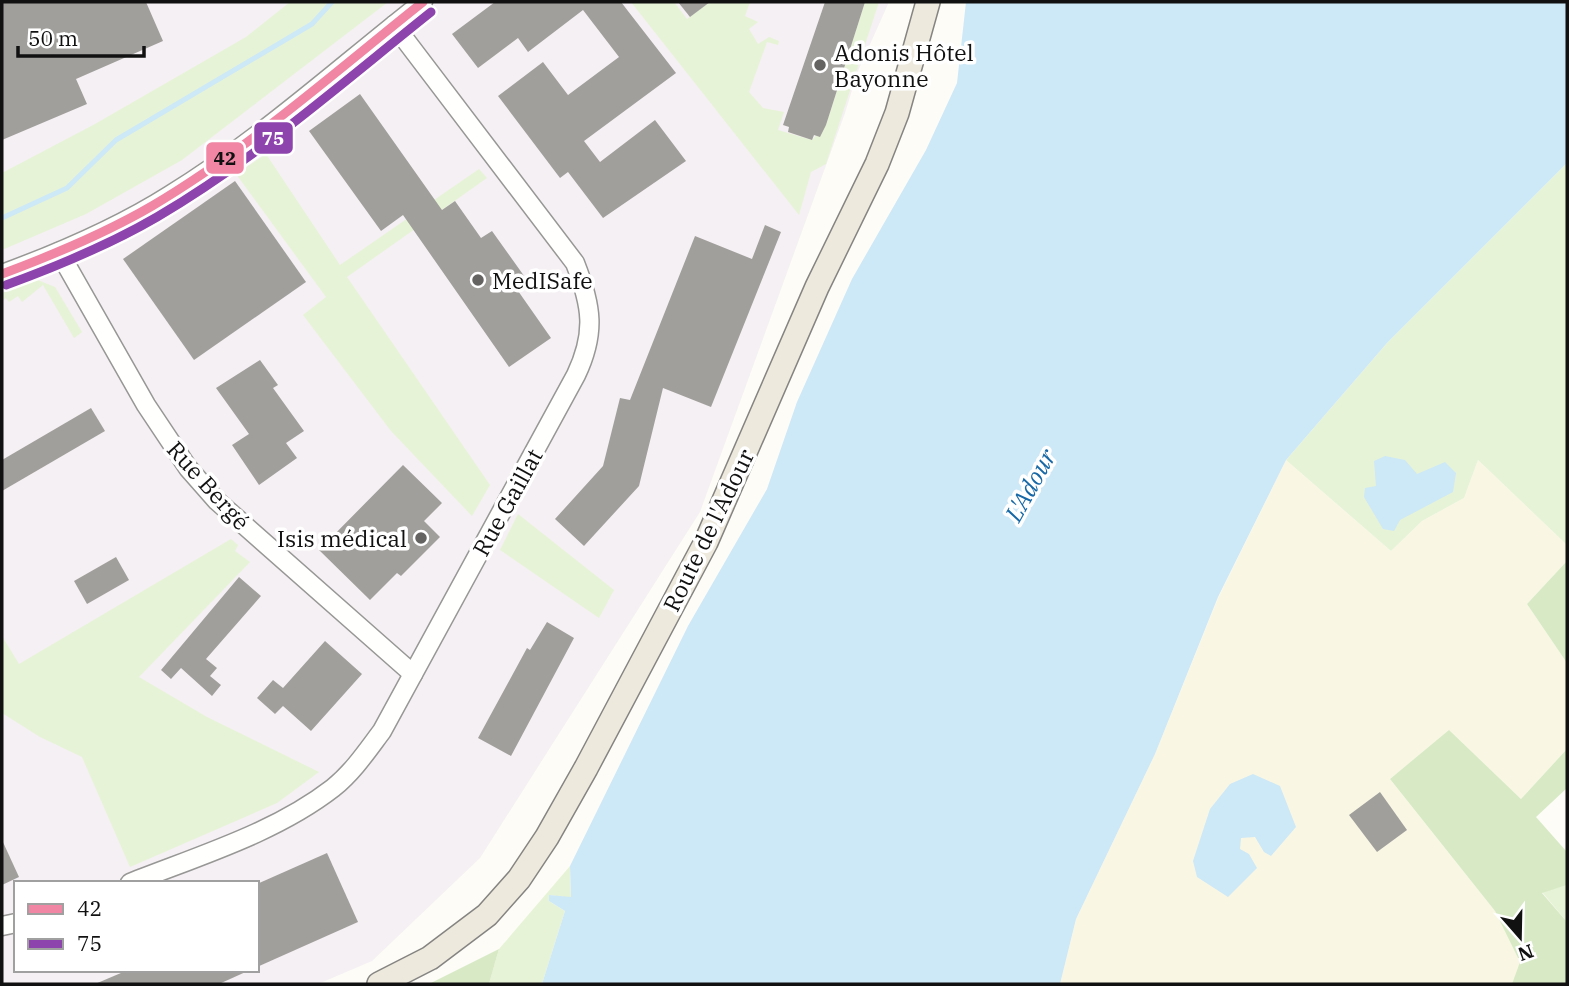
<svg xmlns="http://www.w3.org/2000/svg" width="1569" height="986" font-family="'IBM Plex Serif',serif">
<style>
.industrial{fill:#f5f0f3;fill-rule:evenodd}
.farmland{fill:#f9f7e4}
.green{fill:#e7f3d7}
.forest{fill:#d8eac5}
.water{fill:#cde8f7}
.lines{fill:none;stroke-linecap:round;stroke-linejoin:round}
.stream{stroke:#cde8f7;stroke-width:5}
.building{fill:#a19f9c}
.minor-casing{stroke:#979795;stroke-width:21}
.major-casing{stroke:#858482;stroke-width:26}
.minor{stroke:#fffffe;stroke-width:18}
.major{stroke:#ede9dc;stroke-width:23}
.bus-1-casing{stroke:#fff;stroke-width:14}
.bus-2-casing{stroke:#fff;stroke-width:14}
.bus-1{stroke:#f086a3;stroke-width:9}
.bus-2{stroke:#8e44ad;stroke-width:9}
.poi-dot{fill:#646362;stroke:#fff;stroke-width:2.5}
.labels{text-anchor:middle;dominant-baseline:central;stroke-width:7;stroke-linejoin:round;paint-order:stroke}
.poi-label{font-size:23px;fill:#111;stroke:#fff;text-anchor:start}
.street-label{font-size:23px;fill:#111;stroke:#fff}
.water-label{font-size:24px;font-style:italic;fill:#1768a6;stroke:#fff}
.line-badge{stroke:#fff;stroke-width:2.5}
.badge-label{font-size:19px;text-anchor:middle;font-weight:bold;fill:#fff}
.pale-badge-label{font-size:19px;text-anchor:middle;font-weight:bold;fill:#111}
</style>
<rect width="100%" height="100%" fill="#fdfcf7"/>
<!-- industrial -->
<path class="industrial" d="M 2,2 L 889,2 L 858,71 L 845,113 L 700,512 L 480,858 L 372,961 L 318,984 L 2,984 ZM 16,883 L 257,883 L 257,970 L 16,970 Z"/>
<!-- farmland -->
<path class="farmland" d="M 1286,460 L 1391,551 L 1422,521 L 1464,498 L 1478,460 L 1567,545 L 1567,561 L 1527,604 L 1567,663 L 1567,749 L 1521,799 L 1449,731 L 1390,779 L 1495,911 L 1521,962 L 1512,984 L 1060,984 L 1076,919 L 1155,754 L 1218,598 Z"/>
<!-- green -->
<g class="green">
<path d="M 290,2 L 388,2 L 182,160 L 86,214 L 2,250 L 2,173 L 95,124 L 246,37 Z"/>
<path d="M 631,2 L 674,2 L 687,19 L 710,2 L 750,2 L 745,16 L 758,22 L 749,29 L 758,44 L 769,37 L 779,41 L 778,45 L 767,42 L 749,92 L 763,108 L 784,112 L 778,130 L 812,140 L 826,125 L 865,2 L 879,2 L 826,164 L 811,172 L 799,215 Z"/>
<path d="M 266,154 L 340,265 L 479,169 L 487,178 L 347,277 L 490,485 L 472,516 L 391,431 L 303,315 L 326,297 L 236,174 Z"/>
<path d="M 1567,163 L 1567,545 L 1478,460 L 1464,498 L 1422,521 L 1391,551 L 1286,460 L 1387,343 Z"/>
<path d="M 35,279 L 55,287 L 82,332 L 74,338 L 43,285 L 22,302 L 18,296 L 9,302 L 6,298 L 2,301 L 2,293 Z"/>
<path d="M 518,514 L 614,590 L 599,618 L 500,550 Z"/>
<path d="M 231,539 L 238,545 L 235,551 L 250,562 L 139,677 L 207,717 L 319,772 L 277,803 L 130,867 L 82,757 L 40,737 L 2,713 L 2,636 L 19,664 Z"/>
<path d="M 570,866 L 571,898 L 549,895 L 549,901 L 565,911 L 542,984 L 489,984 L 499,949 Z"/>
<path d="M 1567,885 L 1567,922 L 1542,892 Z"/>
</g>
<!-- forest -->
<g class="forest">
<path d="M 1567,561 L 1567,663 L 1527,604 Z"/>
<path d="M 1449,730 L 1521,799 L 1567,749 L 1567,788 L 1536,817 L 1567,852 L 1567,885 L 1542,893 L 1567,922 L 1567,984 L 1512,984 L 1520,962 L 1495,911 L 1390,779 Z"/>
<path d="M 499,949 L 489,984 L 429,984 Z"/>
</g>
<!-- water -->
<g class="water">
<path d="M 966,2 L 1567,2 L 1567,163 L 1387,343 L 1286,460 L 1218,597 L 1155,754 L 1076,919 L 1060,984 L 542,984 L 565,911 L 549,901 L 549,895 L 571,897 L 570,866 L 688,626 L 767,489 L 797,402 L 852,279 L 926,150 L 957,83 Z"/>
<path d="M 1385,456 L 1405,460 L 1417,474 L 1445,462 L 1456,473 L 1453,492 L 1400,520 L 1394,531 L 1383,529 L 1364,497 L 1365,488 L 1376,486 L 1374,461 Z"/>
<path d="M 1253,774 L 1280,786 L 1296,827 L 1271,856 L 1264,852 L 1255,837 L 1241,838 L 1240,849 L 1249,854 L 1257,868 L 1228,897 L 1197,877 L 1193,861 L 1210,809 L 1230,784 Z"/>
</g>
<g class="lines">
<!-- stream -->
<path class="stream" d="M 2,218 L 67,188 L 116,140 L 312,24 L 332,2"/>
</g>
<!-- building -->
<g class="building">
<path d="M 2,2 L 146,2 L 163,41 L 76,79 L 87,104 L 2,140 Z"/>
<path d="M 495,2 L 621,2 L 676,73 L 584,141 L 600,162 L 655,120 L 686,161 L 603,218 L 568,172 L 560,178 L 498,96 L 543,62 L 568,95 L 619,57 L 583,10 L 528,52 L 518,38 L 478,68 L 452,34 Z"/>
<path d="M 678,2 L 710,2 L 690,17 Z"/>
<path d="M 825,2 L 865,2 L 826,125 L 820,137 L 814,135 L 812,140 L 788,132 L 789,127 L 783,125 Z"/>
<path d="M 360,94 L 442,210 L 455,201 L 481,238 L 492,231 L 527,280 L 516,288 L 551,338 L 509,367 L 403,215 L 381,231 L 309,131 Z"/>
<path d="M 235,181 L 306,282 L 194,360 L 123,259 Z"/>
<path d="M 765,225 L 781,232 L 711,407 L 663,388 L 639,486 L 584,546 L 555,519 L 603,466 L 620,398 L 630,400 L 695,236 L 752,259 Z"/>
<path d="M 260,360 L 278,385 L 273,388 L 304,431 L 286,443 L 297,458 L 259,485 L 232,445 L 249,434 L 216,388 Z"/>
<path d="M 91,408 L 105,431 L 2,491 L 2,460 Z"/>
<path d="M 403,465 L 442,503 L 424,521 L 440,537 L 401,576 L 397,573 L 370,600 L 319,550 Z"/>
<path d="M 116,557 L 129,580 L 87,604 L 74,581 Z"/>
<path d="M 239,577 L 261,596 L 206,659 L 217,668 L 210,676 L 221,685 L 212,696 L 181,668 L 171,679 L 161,670 Z"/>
<path d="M 547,622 L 574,638 L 511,756 L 478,738 L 527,648 L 530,650 Z"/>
<path d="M 325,641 L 362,674 L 311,731 L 283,706 L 275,714 L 257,698 L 273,680 L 283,688 Z"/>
<path d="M 1380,792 L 1407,830 L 1377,852 L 1349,815 Z"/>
<path d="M 2,840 L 19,877 L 2,885 Z"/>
<path d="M 327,853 L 358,922 L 257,967 L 257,884 Z"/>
<path d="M 128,970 L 250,970 L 219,984 L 95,984 Z"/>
</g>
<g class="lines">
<defs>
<g id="minor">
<path d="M 59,252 L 146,405 L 188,468 L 217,501 L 413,674"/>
<path d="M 2,274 C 59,253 118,228 170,195 C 260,140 340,67 423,2"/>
<path d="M 130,883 C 198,856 275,833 333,788 C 353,772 367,751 382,731 L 576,375 C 596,333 592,306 575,263 L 394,25"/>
<path d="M 2,926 L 16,923"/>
</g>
<path id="major" d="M 379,984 L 430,958 L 487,915 L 519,879 L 547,837 L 586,768 L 706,542 L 817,287 L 877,164 L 897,113 L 928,2"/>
</defs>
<!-- minor casing -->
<use href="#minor" class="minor-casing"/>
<!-- major casing -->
<use href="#major" class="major-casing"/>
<!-- minor -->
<use href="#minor" class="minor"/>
<!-- major -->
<use href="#major" class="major"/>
<defs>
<path id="bus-1" d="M 2,274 C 53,255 104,234 152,206 C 250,148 335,72 423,2"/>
<path id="bus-2" d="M 6,285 C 58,266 109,245 157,217 C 256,159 342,83 431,12"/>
</defs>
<!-- bus-1 casing -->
<use href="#bus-1" class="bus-1-casing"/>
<!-- bus-2 casing -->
<use href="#bus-2" class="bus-2-casing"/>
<!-- bus-1 -->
<use href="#bus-1" class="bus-1"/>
<!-- bus-2 -->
<use href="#bus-2" class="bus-2"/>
</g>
<!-- markers -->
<g class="poi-dot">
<circle cx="820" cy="65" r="7"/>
<circle cx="478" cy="280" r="7"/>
<circle cx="421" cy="538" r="7"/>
</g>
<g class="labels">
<!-- poi labels -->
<g class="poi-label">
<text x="834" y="52">Adonis Hôtel<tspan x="834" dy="26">Bayonne</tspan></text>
<text x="492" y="280">MedISafe</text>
<text x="407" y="538" text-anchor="end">Isis médical</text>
</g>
<!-- street labels -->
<g class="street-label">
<text transform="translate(209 485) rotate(48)">Rue Bergé</text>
<text transform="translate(507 502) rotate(-61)">Rue Gaillat</text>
<text transform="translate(708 530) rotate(-64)">Route de l'Adour</text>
</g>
<!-- water labels -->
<g class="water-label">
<text transform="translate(1030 485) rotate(-61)">L'Adour</text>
</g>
</g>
<g class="line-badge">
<rect x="253" y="121" width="41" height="34" rx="7" fill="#8e44ad"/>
<rect x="205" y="141" width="40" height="34" rx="7" fill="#f086a3"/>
</g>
<g class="badge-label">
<text x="273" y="145">75</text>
</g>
<g class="pale-badge-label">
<text x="225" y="165">42</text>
</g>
<!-- border -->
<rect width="1569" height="986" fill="none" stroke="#111111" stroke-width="7"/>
<!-- legend -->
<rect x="14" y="881" width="245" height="91" fill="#ffffff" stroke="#a0a0a0" stroke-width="2"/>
<rect x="28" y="904" width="35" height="10" fill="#f086a3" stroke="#a0a0a0" stroke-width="2"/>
<text x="77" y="916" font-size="21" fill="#111111">42</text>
<rect x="28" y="939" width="35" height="10" fill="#8e44ad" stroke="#a0a0a0" stroke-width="2"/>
<text x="77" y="951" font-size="21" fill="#111111">75</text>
<!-- north arrow -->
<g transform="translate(1520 937) rotate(160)" stroke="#ffffff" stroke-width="5" paint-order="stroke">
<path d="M0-5L12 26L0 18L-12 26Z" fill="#111111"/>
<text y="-10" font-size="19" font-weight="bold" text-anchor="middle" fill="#111111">N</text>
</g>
<!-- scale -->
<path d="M18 46v10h126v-10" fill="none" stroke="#111111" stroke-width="3.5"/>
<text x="28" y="46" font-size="21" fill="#111111" stroke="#ffffff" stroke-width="5" paint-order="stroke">50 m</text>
</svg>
